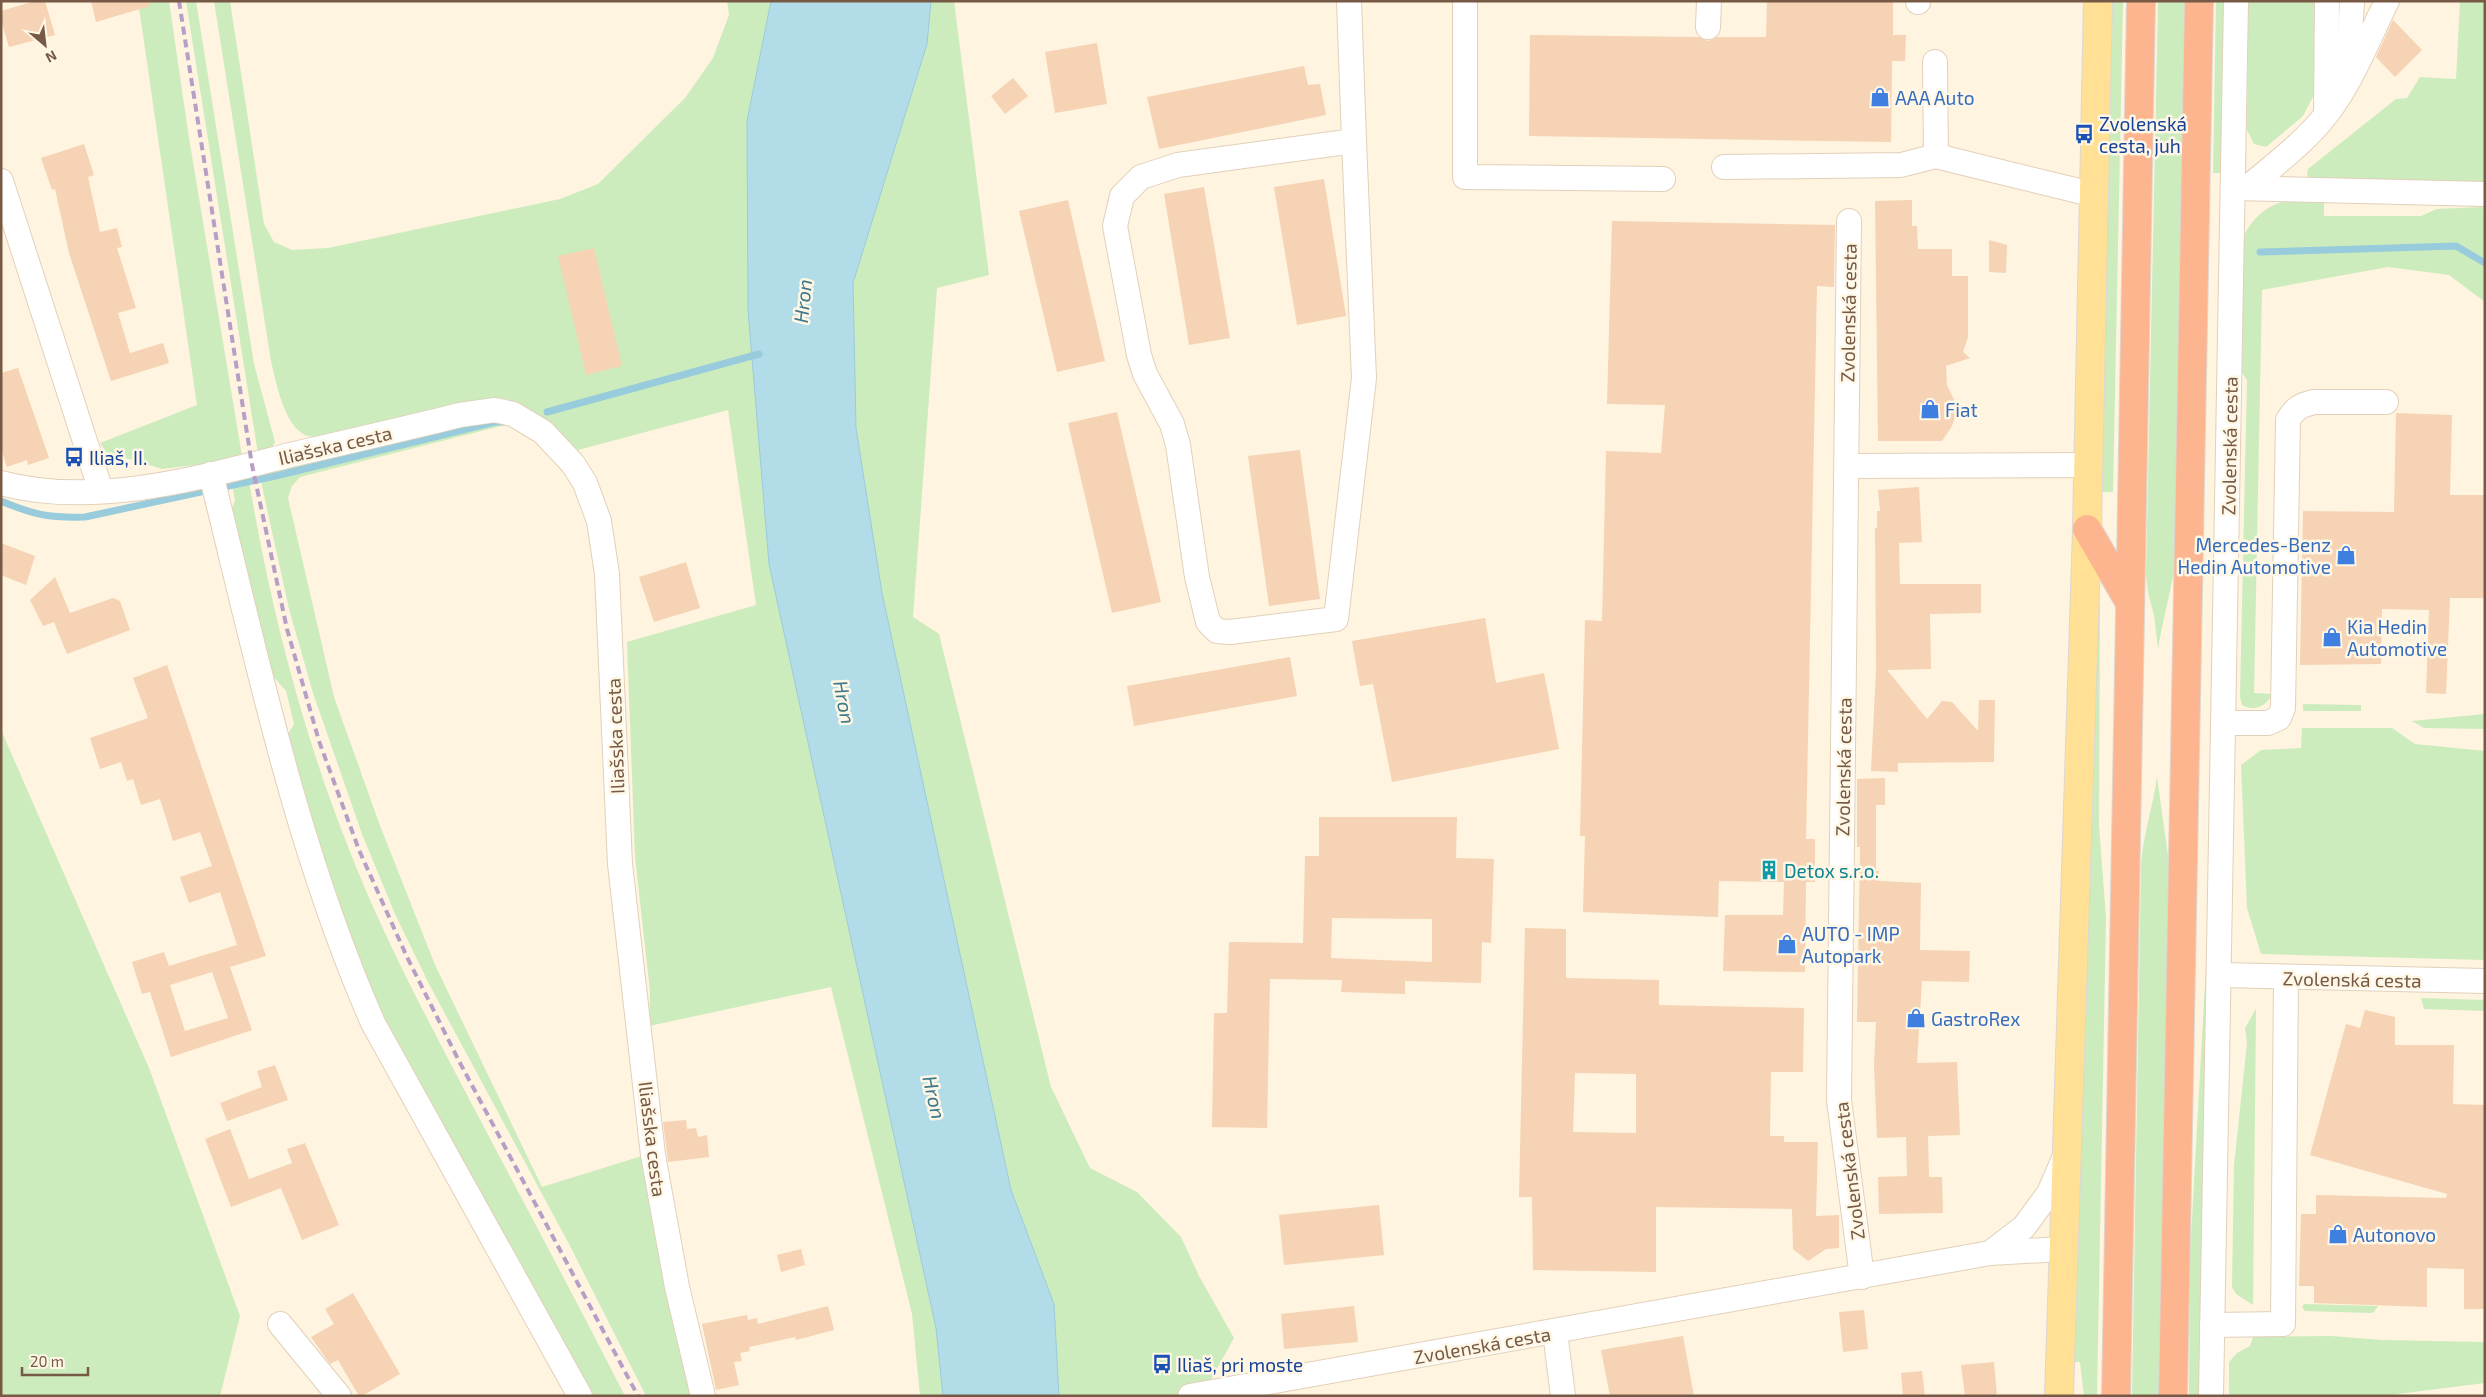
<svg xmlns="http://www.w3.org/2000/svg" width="2486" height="1397" font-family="'Exo 2',sans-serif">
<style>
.green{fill:#ccecbd}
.water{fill:#b2dce8;stroke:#98cbdb}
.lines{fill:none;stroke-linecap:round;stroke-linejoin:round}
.stream{stroke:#98cbdb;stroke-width:7}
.building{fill:#f5d3b4;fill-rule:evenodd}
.minor-casing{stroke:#e2d0ba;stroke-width:26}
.major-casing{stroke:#ded7d2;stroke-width:30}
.highway-casing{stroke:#ded7d2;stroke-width:30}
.minor{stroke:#fff;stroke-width:24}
.major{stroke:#ffe094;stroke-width:28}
.highway{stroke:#fdb590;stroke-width:28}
.rail{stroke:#b79ec7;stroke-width:4;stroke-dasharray:8 5;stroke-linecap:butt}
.labels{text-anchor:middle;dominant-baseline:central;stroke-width:5;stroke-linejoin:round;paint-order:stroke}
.shop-label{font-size:19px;fill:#366cbe;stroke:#fff7e6;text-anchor:start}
.transit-label{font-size:19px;fill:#164399;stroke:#fff7e6;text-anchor:start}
.street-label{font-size:19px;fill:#765a45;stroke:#fff7e6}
.culture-label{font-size:19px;fill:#0d838f;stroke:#fff7e6;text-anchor:start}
.water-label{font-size:20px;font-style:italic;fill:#3d788b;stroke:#fff7e6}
</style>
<rect width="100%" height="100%" fill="#fef4df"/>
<!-- green -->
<g class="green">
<path d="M 138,1 L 169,1 L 189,138 L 242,456 L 219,462 L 162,469 L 106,452 L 100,443 L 197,405 Z"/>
<path d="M 186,1 L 196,1 L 254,364 L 275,442 L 270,451 L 258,454 Z"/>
<path d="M 214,1 L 230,1 L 264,224 L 274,242 L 292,250 L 328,248 L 560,199 L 598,184 L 685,98 L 713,58 L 729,15 L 727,1 L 771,1 L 747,121 L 748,310 L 769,564 L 936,1328 L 943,1396 L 920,1396 L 912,1314 L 831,987 L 649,1026 L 650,991 L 635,857 L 627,642 L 756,605 L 728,410 L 578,450 C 556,432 534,409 507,399 C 489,392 356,430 328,436 C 321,437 312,438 305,435 C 284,425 276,382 271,361 Z"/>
<path d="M 931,1 L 954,1 L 989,275 L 937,288 L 913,617 L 939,634 L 1051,1087 L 1090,1168 L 1137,1192 L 1181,1237 L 1199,1276 L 1234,1338 L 1202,1396 L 1059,1396 L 1054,1304 L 1011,1190 L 882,593 L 856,428 L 853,283 L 927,44 Z"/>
<path d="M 2112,1 L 2123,1 L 2113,492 L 2102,492 Z"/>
<path d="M 2158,1 L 2186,1 L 2176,560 C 2171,591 2163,619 2158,649 L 2154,615 L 2148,593 L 2146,574 Z"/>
<path d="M 2216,1 L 2226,1 L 2222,173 L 2213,173 Z"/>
<path d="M 2248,1 L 2315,1 L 2315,93 L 2303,116 L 2266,147 L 2254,144 L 2247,130 Z"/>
<path d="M 2460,1 L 2485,1 L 2485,182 L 2311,180 L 2307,175 L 2308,169 L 2396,99 L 2407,98 L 2420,77 L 2456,79 Z"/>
<path d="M 2324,197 L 2324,216 L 2421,216 L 2437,209 L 2482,207 L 2485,210 L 2485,302 L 2449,275 L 2388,267 L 2262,290 L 2254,693 L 2273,694 C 2265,706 2256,712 2242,705 L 2240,697 L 2247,380 L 2242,373 L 2244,235 C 2264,200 2287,199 2324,197 Z"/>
<path d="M 503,420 L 505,425 L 300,477 L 292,486 L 288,498 L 334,697 L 379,823 L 435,965 L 542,1187 L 645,1155 L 693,1396 L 646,1396 L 570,1246 L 429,984 L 395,914 L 362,834 L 313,693 L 289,609 L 260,477 L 261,473 L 413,439 L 479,421 Z"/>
<path d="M 248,475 C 269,601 300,725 347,844 C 380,930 423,1011 466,1093 C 519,1194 573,1294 625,1396 L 588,1396 L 400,1056 L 341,928 L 286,737 L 294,724 L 286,691 L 271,674 L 231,512 L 235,500 L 231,479 Z"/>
<path d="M 2096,600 L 2100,604 L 2099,826 L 2106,917 L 2097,1396 L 2084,1396 L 2080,1362 L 2074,1362 L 2097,658 Z"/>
<path d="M 2303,704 L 2361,705 L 2361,711 L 2303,711 Z"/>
<path d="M 2485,714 L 2485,729 L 2424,728 L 2412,721 Z"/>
<path d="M 2302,728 L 2392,728 L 2415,744 L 2485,751 L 2485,960 L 2261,954 L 2247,908 L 2241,765 L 2261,750 L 2301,748 Z"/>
<path d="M 1,730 L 149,1068 L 240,1316 L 220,1396 L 1,1396 Z"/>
<path d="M 2157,777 L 2169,863 L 2160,1396 L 2132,1396 L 2141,865 C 2143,835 2153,807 2157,777 Z"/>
<path d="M 2209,911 L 2199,1396 L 2189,1396 L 2190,1255 Z"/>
<path d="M 2421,998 L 2485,1000 L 2485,1011 L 2424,1009 Z"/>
<path d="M 2256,1009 L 2253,1305 L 2236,1294 L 2232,1287 L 2234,1165 L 2247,1043 L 2245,1028 Z"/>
<path d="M 2304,1304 L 2378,1306 L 2374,1312 L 2371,1313 L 2305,1311 L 2302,1307 Z"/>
<path d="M 2331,1336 L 2382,1340 L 2485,1342 L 2485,1383 L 2382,1396 L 2229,1396 L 2229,1362 L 2237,1353 L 2250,1346 L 2253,1337 Z"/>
</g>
<!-- water -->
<path class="water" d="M 771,1 L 931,1 L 927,44 L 853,283 L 856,428 L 882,593 L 1011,1190 L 1054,1304 L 1059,1396 L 943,1396 L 936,1328 L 769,564 L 748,310 L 747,121 Z"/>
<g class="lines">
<!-- stream -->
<g class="stream">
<path d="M 2260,252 L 2456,246 L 2485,263"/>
<path d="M 547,412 L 759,354"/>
<path d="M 1,501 C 34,515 49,518 85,517 L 280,475 L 495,422 L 505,422"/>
</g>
</g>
<!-- building -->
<g class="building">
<path d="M 35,1 L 45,1 L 55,35 L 9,47 L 1,20 L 1,11 Z"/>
<path d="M 91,1 L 149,1 L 150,6 L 96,22 Z"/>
<path d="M 1767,1 L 1893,1 L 1893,35 L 1906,35 L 1905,61 L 1892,61 L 1891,142 L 1529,136 L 1530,35 L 1699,37 L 1708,41 L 1717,37 L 1766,37 Z"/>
<path d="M 2393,20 L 2422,50 L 2395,77 L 2376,57 Z"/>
<path d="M 1097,43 L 1107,104 L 1055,113 L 1045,52 Z"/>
<path d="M 1304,66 L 1308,85 L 1320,84 L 1326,115 L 1159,149 L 1147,97 Z"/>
<path d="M 1013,78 L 1028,96 L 1005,114 L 991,96 Z"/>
<path d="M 84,144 L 94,175 L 88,177 L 100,232 L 117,228 L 122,247 L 117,248 L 136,308 L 118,313 L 130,353 L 163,343 L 169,363 L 111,381 L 69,253 L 55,189 L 52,190 L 41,158 Z"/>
<path d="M 1324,179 L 1346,316 L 1297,325 L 1274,187 Z"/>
<path d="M 1204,187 L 1230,338 L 1189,345 L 1164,194 Z"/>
<path d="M 1068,200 L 1105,361 L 1057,372 L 1019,211 Z"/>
<path d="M 1912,200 L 1912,226 L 1917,226 L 1918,249 L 1952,249 L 1952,276 L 1968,276 L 1968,337 L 1963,352 L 1970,358 L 1946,366 L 1947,385 L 1958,408 L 1952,426 L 1942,441 L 1878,441 L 1875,201 Z"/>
<path d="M 1612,221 L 1835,225 L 1834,287 L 1817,286 L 1806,839 L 1815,839 L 1815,882 L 1806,882 L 1805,972 L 1723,971 L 1725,915 L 1783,915 L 1784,882 L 1719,881 L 1718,917 L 1583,912 L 1585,836 L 1580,836 L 1585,620 L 1602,621 L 1606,451 L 1661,453 L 1665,405 L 1607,404 Z"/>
<path d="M 1989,240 L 2007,245 L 2006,273 L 1989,272 Z"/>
<path d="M 594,248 L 622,366 L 586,375 L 558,256 Z"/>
<path d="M 18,368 L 49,458 L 28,465 L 27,460 L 7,467 L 1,449 L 1,373 Z"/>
<path d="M 1117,412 L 1161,602 L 1112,613 L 1068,423 Z"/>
<path d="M 2396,413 L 2452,415 L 2450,495 L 2485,495 L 2485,598 L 2450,598 L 2446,694 L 2426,693 L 2429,610 L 2382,609 L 2381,664 L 2300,665 L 2303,511 L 2394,512 Z"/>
<path d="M 1300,450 L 1320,599 L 1269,606 L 1248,456 Z"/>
<path d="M 1919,487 L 1922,542 L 1899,543 L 1900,584 L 1981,584 L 1981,613 L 1930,614 L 1931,669 L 1887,670 L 1927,719 L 1942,701 L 1952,702 L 1978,731 L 1979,700 L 1995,700 L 1994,762 L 1898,763 L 1898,772 L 1871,771 L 1876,670 L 1875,528 L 1877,528 L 1877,511 L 1880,511 L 1878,490 Z"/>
<path d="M 1,543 L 35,556 L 26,585 L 1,575 Z"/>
<path d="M 686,562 L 700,608 L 654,622 L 639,577 Z"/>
<path d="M 55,577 L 70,613 L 113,598 L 120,601 L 130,630 L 67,654 L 54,622 L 43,626 L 30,600 Z"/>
<path d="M 1485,618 L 1496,683 L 1544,673 L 1559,749 L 1392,782 L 1373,684 L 1360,686 L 1352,641 Z"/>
<path d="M 1290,657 L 1297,696 L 1134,726 L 1127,686 Z"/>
<path d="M 167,665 L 266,956 L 230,967 L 252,1030 L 171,1057 L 150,992 L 142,994 L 132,962 L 164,952 L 169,966 L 237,945 L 220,892 L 189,903 L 180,877 L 212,866 L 200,832 L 173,841 L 160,799 L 141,805 L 133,779 L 127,781 L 121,762 L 100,769 L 90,738 L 148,718 L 133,678 ZM 212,972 L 228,1018 L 185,1031 L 170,985 Z"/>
<path d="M 1885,778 L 1885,805 L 1876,805 L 1876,871 L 1879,871 L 1879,881 L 1921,883 L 1920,950 L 1970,951 L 1969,982 L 1922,981 L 1917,1063 L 1957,1062 L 1960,1135 L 1928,1136 L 1929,1177 L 1942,1177 L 1943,1213 L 1879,1214 L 1878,1177 L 1907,1176 L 1906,1137 L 1877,1138 L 1874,1065 L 1876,1022 L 1857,1022 L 1860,847 L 1857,847 L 1857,779 Z"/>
<path d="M 1319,817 L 1457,817 L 1456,858 L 1494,859 L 1491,943 L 1482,942 L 1481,983 L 1405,981 L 1405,994 L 1341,992 L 1342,980 L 1270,979 L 1267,1128 L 1212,1127 L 1214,1013 L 1227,1013 L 1229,942 L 1303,943 L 1305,856 L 1319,856 ZM 1332,918 L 1432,919 L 1432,962 L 1331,958 Z"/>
<path d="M 1525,928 L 1566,929 L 1566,978 L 1659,980 L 1659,1005 L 1804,1008 L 1803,1072 L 1771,1072 L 1770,1136 L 1784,1136 L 1784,1142 L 1818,1142 L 1816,1216 L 1839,1215 L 1839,1248 L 1826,1249 L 1808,1261 L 1793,1249 L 1792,1209 L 1656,1207 L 1656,1272 L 1533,1270 L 1532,1197 L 1519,1197 ZM 1575,1073 L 1636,1074 L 1636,1133 L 1573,1132 Z"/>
<path d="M 2365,1010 L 2395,1017 L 2395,1045 L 2454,1045 L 2453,1104 L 2485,1105 L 2485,1309 L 2464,1309 L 2464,1269 L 2427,1268 L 2427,1307 L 2314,1303 L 2314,1286 L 2299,1286 L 2301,1214 L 2316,1214 L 2316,1195 L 2446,1198 L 2447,1194 L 2310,1155 L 2346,1024 L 2360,1028 Z"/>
<path d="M 275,1065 L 288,1100 L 227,1121 L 220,1103 L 262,1087 L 257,1071 Z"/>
<path d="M 686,1120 L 687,1129 L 696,1128 L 698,1137 L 707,1135 L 709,1157 L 668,1162 L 663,1122 Z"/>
<path d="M 230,1129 L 249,1179 L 292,1163 L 287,1149 L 305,1143 L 339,1225 L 302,1240 L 281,1188 L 231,1207 L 205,1139 Z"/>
<path d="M 1379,1205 L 1384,1255 L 1284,1265 L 1279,1215 Z"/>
<path d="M 801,1249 L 805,1265 L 781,1272 L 777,1255 Z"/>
<path d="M 353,1293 L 400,1374 L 362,1396 L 359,1396 L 338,1360 L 330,1364 L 311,1337 L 334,1324 L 325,1309 Z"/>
<path d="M 828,1306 L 834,1330 L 796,1340 L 795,1337 L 749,1347 L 750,1351 L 740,1353 L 742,1361 L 734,1362 L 739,1385 L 716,1390 L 702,1324 L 747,1315 L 748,1320 L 757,1318 L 758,1324 Z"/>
<path d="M 1354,1306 L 1358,1342 L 1284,1349 L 1281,1314 Z"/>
<path d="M 1864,1310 L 1868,1349 L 1843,1352 L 1839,1312 Z"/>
<path d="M 1683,1336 L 1694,1396 L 1610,1396 L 1601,1350 Z"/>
<path d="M 1994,1362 L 1997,1396 L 1965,1396 L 1961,1365 Z"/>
<path d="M 1922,1371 L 1925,1396 L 1903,1396 L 1901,1373 Z"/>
</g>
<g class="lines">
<defs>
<g id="minor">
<path d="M 1349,1 L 1354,141 L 1364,378 L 1336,619 L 1230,632 L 1217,631 L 1208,622 L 1197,577 L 1178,445 L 1172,424 L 1145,374 L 1139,355 L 1115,226 L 1122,196 L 1141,177 L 1178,165 L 1354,141"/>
<path d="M 1465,1 L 1465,177 L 1663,179"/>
<path d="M 1918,2 L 1918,1"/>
<path d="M 1708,27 L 1709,1"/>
<path d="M 1935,62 L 1936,156 L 2095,195"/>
<path d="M 2348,70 L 2352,1"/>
<path d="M 2326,114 L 2327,1"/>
<path d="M 1724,167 L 1901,165 L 1936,156"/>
<path d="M 1,181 L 101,491"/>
<path d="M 2234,188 L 2485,194"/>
<path d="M 2247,188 C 2274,165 2304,143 2326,115 C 2352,82 2368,39 2387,1"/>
<path d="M 1849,221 L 1839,1100 L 1862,1277"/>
<path d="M 1847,466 L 2087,465"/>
<path d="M 211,474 C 257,659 296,848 373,1023 L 580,1396"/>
<path d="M 1,483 C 95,508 199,478 290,455 C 347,442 404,429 460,415 L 495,410 L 513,414 L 543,432 L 573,464 L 585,483 L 599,521 L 607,574 L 620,864 L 653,1155 L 677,1287 L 703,1396"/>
<path d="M 2223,723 L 2268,723 L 2279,718 L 2283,708 L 2288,420 C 2295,408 2301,405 2314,402 L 2386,402"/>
<path d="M 2219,975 L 2485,981"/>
<path d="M 1990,1253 L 2024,1227 L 2049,1193 L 2065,1156"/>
<path d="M 280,1324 L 339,1396"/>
<path d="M 2212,1325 L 2283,1324 L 2286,977"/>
<path d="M 1555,1332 L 1563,1396"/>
<path d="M 1190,1396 L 1990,1253 L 2062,1249"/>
<path d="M 2211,1396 L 2236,1"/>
</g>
<path id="major" d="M 2059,1396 L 2087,529 L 2098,1"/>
<g id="highway">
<path d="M 2087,529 L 2130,603"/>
<path d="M 2116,1396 L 2141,1"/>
<path d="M 2173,1396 L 2199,1"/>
</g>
</defs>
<!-- minor casing -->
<use href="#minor" class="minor-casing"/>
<!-- major casing -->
<use href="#major" class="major-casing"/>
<!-- highway casing -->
<use href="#highway" class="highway-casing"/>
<!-- minor -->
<use href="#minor" class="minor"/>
<!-- major -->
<use href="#major" class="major"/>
<!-- highway -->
<use href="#highway" class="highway"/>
<!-- rail -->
<path class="rail" d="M 179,1 L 252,465 L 287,629 L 319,741 L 359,850 L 407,957 L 459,1061 L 638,1396"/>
</g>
<!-- icons -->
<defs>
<symbol id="shop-bare" viewBox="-9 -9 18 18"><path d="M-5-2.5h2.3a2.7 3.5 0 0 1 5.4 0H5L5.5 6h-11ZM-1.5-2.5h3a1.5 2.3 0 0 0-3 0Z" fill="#3f7fe0" stroke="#fff7e6" stroke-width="2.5" paint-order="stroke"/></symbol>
<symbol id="bus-bare" viewBox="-9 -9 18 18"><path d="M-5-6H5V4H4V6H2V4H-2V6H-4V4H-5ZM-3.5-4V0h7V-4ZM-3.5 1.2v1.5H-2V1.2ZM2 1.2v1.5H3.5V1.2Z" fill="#1a4fb4" stroke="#fff7e6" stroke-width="2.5" paint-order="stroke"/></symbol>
<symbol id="building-bare" viewBox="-9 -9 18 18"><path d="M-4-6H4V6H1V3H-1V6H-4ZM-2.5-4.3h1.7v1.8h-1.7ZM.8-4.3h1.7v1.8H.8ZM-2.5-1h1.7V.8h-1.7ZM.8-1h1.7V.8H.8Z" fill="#0f9aa8" stroke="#fff7e6" stroke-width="2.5" paint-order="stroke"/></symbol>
</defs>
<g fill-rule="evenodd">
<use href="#shop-bare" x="1866" y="83" width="28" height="28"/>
<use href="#bus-bare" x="2070" y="120" width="28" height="28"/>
<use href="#shop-bare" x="1916" y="395" width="28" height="28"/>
<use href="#bus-bare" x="60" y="443" width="28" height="28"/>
<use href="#shop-bare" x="2332" y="541" width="28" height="28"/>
<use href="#shop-bare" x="2318" y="623" width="28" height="28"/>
<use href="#building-bare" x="1755" y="856" width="28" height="28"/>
<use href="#shop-bare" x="1773" y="930" width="28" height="28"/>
<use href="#shop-bare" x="1902" y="1004" width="28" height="28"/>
<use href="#shop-bare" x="2324" y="1220" width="28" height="28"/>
<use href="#bus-bare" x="1148" y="1350" width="28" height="28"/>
</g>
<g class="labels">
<!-- shop labels -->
<g class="shop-label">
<text x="1895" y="97">AAA Auto</text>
<text x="1945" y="409">Fiat</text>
<text x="2331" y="544" text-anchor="end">Mercedes-Benz<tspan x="2331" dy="22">Hedin Automotive</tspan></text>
<text x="2347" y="626">Kia Hedin<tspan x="2347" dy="22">Automotive</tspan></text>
<text x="1802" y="933">AUTO - IMP<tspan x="1802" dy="22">Autopark</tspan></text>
<text x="1931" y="1018">GastroRex</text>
<text x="2353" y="1234">Autonovo</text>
</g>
<!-- transit labels -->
<g class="transit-label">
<text x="2099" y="123">Zvolenská<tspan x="2099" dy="22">cesta, juh</tspan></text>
<text x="89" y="457">Iliaš, II.</text>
<text x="1177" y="1364">Iliaš, pri moste</text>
</g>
<!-- street labels -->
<g class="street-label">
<text transform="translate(1848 313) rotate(-89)">Zvolenská cesta</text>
<text transform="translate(335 445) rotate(-13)">Iliašska cesta</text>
<text transform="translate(2229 446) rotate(-89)">Zvolenská cesta</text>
<text transform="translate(615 736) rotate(-92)">Iliašska cesta</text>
<text transform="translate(1843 767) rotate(-89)">Zvolenská cesta</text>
<text transform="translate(2352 979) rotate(1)">Zvolenská cesta</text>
<text transform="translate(653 1139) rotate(83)">Iliašska cesta</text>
<text transform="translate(1849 1171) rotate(-97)">Zvolenská cesta</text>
<text transform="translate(1482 1345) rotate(-10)">Zvolenská cesta</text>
</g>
<!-- culture labels -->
<g class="culture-label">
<text x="1784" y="870">Detox s.r.o.</text>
</g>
<!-- water labels -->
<g class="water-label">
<text transform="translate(802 301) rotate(-84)">Hron</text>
<text transform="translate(845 702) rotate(79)">Hron</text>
<text transform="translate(935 1097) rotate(77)">Hron</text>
</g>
</g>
<!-- border -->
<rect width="2486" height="1397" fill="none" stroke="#765a45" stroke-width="5"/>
<!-- north arrow -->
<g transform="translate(45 45) rotate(152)" stroke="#fff7e6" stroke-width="4" paint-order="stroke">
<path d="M0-4L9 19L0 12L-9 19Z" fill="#765a45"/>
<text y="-8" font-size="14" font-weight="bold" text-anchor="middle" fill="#765a45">N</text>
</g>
<!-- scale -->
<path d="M22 1367v8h66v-8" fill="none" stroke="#765a45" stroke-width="2.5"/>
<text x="30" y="1367" font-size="15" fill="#765a45" stroke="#fff7e6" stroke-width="4" paint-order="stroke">20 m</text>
</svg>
